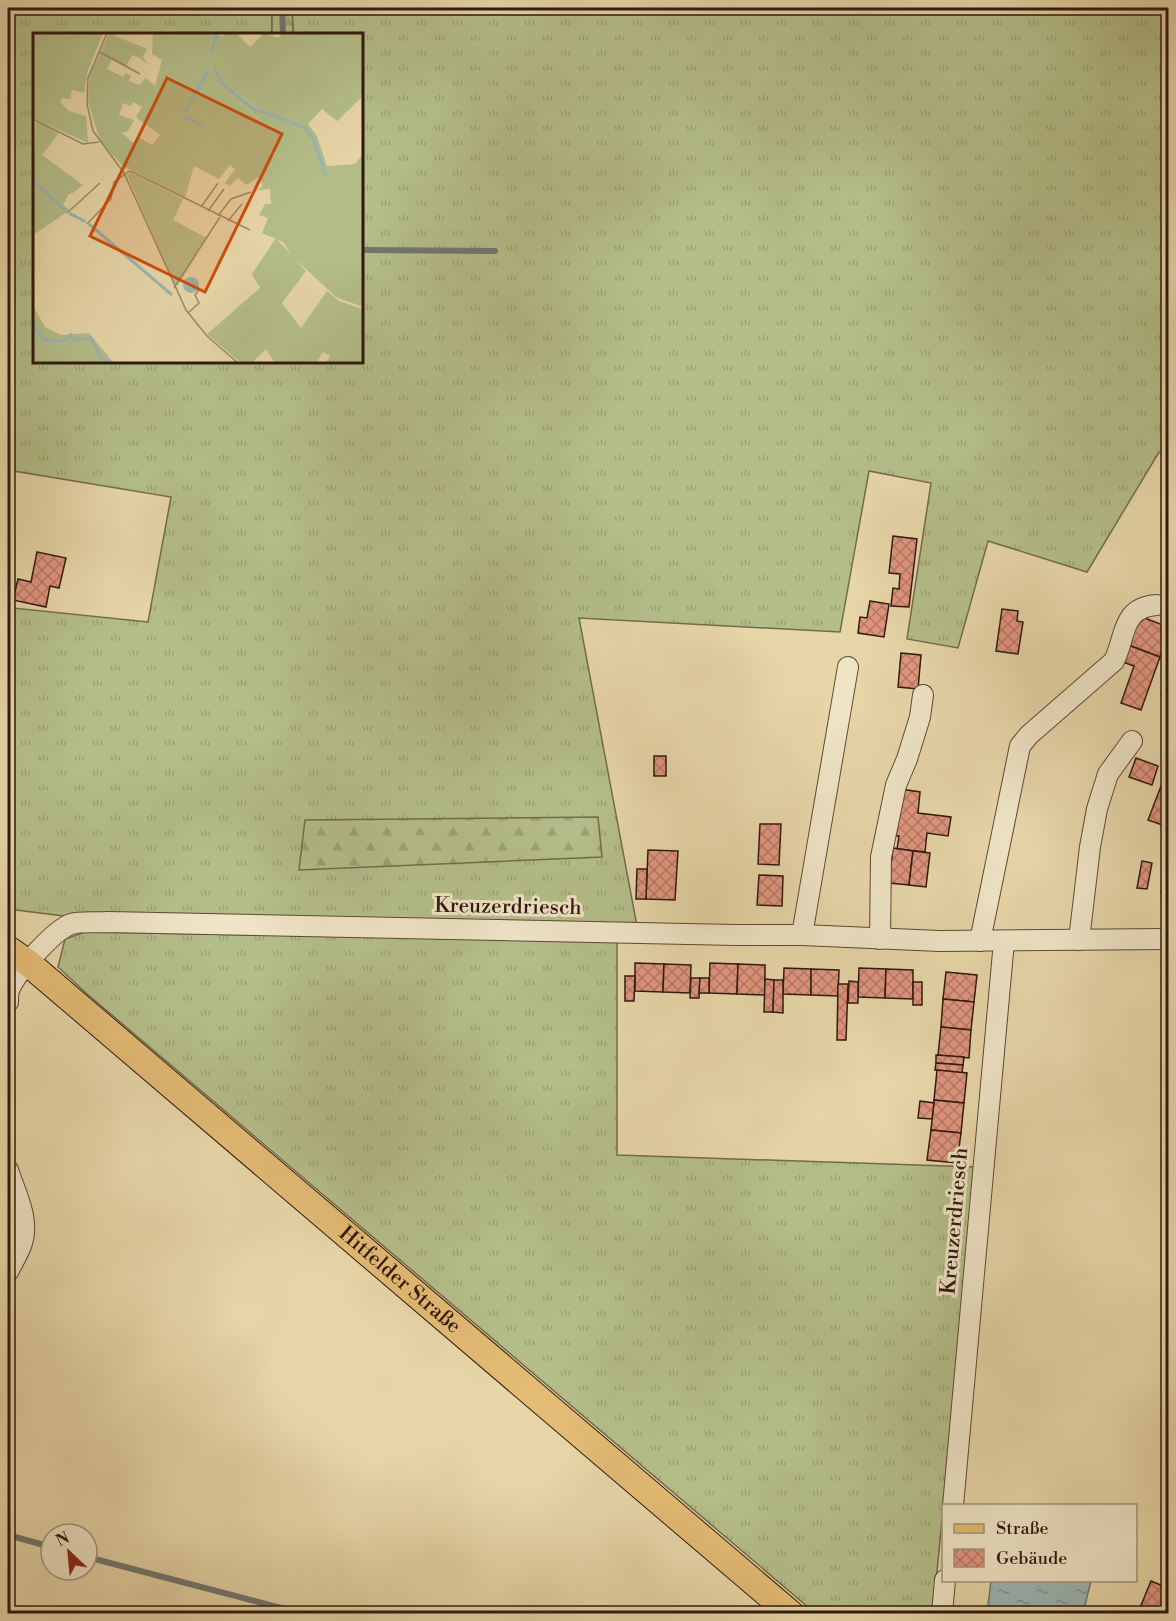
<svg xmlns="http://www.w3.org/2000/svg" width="1176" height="1621" font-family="'Libre Bodoni',serif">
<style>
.grass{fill:url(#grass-tufts);stroke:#726c4c;stroke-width:1.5}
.forest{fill:url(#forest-firs);stroke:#726c4c;stroke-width:1.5}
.water{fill:url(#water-ripples);stroke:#707771;stroke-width:1.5}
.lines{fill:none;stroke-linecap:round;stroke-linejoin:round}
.stream{stroke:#707771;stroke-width:6}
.building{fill:url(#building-cross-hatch);stroke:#2f190e;stroke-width:1.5}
.minor-casing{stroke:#5d4834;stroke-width:22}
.major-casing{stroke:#2f190e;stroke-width:28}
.minor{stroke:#efe4c6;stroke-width:20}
.major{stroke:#e4bb74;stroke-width:26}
.labels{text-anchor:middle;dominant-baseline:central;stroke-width:6;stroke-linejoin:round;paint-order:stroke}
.street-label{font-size:21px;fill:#2f190e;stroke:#efe4c6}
.inset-river{fill:none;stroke:#9bb6b3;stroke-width:3}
.inset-road{fill:none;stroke:#9d8a6a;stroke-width:1.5}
.view{fill:#cc4f0c;fill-opacity:0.15;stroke:#cc4f0c;stroke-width:3}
.inset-edge{fill:none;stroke:#2f190e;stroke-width:3}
</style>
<defs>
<pattern id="grass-tufts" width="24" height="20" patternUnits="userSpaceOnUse" patternTransform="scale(1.5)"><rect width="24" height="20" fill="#b4be89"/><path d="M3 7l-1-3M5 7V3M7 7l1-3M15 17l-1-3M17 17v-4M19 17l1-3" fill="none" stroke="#9ba375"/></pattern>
<pattern id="forest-firs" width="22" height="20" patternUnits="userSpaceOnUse" patternTransform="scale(1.5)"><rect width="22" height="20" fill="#b4be89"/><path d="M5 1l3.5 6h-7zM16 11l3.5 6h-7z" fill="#9ba375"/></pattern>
<pattern id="water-ripples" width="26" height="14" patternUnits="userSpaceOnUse" patternTransform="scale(1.5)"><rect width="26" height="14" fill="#9bb6b3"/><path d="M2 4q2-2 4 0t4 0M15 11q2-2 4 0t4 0" fill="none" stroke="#7f9390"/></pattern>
<pattern id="building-cross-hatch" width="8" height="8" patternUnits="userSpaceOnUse" patternTransform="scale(1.5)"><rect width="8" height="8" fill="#e1957f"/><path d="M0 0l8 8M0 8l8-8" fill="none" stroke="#b77966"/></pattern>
</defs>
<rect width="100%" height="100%" fill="#e7d6a8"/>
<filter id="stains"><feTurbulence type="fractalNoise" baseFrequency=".00333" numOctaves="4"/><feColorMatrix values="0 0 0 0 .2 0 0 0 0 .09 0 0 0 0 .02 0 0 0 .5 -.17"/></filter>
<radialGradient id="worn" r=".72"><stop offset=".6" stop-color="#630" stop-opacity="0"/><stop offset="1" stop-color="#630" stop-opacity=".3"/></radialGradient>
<!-- grass -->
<g class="grass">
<path d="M 8,8 L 272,8 L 272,34 L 34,34 L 34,362 L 362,362 L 362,34 L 293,34 L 292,8 L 1168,8 L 1168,458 L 1159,452 L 1087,572 L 988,541 L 958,648 L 907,639 L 931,483 L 869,471 L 840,632 L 579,618 L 637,926 L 64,916 L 8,909 L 8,623 L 13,608 L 148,622 L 171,497 L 8,470 Z"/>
<path d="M 85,932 L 617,941 L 617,1155 L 976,1167 L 933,1613 L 815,1613 L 86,993 L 58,967 L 65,939 Z"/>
</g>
<!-- forest -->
<g class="forest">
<path d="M 272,8 L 292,8 L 293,34 L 272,34 Z"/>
<path d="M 598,817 L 602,857 L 299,870 L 305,820 Z"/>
</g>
<!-- water -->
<path class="water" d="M 991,1581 L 991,1580 L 1091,1581 L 1083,1613 L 987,1613 Z"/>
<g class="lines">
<!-- stream -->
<g class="stream">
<path d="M 282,8 L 283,34"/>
<path d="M 362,250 L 495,251"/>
<path d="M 8,1535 L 51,1547"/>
<path d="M 87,1557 L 304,1614"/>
</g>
</g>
<!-- building -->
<g class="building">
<path d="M 893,536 L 917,539 L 909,607 L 891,606 L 893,588 L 899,589 L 900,574 L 889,573 Z"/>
<path d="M 37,552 L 66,558 L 59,588 L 50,586 L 46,607 L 13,600 L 18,579 L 31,582 Z"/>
<path d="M 870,601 L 889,604 L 884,637 L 858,633 L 860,617 L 867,618 Z"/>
<path d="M 1002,609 L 1018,611 L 1017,621 L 1023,622 L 1018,654 L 996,651 Z"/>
<path d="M 1137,615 L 1168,627 L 1168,646 L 1165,644 L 1160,657 L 1126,644 Z"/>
<path d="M 1128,645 L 1160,657 L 1141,710 L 1121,703 L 1134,666 L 1123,662 Z"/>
<path d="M 901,653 L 921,655 L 918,689 L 898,687 Z"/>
<path d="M 1168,684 L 1168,700 L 1161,694 Z"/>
<rect x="654" y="756" width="12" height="20"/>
<path d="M 1136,758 L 1158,766 L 1152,785 L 1129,777 Z"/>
<path d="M 1163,781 L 1168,783 L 1168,827 L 1148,820 Z"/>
<path d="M 901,789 L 920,792 L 918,813 L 951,817 L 948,836 L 927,833 L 925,852 L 897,849 L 899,836 L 896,836 Z"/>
<path d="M 760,824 L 781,824 L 779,865 L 758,864 Z"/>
<path d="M 893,848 L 913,851 L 909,885 L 889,883 Z"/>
<path d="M 648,850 L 678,851 L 675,900 L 646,899 Z"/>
<path d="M 913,851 L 930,853 L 926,887 L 909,885 Z"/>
<path d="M 1142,861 L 1152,863 L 1147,889 L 1137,888 Z"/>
<path d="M 637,869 L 647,869 L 646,899 L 636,899 Z"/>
<path d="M 759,875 L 783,876 L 782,906 L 757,905 Z"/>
<path d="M 1165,878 L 1168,879 L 1168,895 L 1161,892 Z"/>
<path d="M 635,963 L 664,964 L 663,992 L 635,991 Z"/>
<path d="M 710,963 L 738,964 L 737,994 L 709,993 Z"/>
<path d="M 664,964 L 691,965 L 690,993 L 663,992 Z"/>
<path d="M 738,964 L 765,965 L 765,995 L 737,994 Z"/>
<path d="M 784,968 L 811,969 L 811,995 L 783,994 Z"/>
<path d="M 859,968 L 886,969 L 885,998 L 858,997 Z"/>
<path d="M 811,969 L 839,970 L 838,996 L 811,995 Z"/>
<path d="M 886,969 L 913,970 L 913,999 L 885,998 Z"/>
<path d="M 946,972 L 977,975 L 974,1002 L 943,999 Z"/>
<path d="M 625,976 L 635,976 L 634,1001 L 625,1001 Z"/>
<path d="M 691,978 L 700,978 L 699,998 L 690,998 Z"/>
<path d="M 700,978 L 709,978 L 709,993 L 699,993 Z"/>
<path d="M 765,979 L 774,980 L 773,1012 L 764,1012 Z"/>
<path d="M 774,980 L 783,980 L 783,1013 L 773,1012 Z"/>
<path d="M 849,981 L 858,982 L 858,1003 L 848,1003 Z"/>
<rect x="913" y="982" width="9" height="23"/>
<path d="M 838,984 L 848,984 L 846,1040 L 837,1040 Z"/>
<path d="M 943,999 L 974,1002 L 971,1030 L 941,1027 Z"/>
<path d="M 941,1027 L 971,1030 L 969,1058 L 938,1055 Z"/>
<path d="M 936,1055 L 964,1057 L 963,1065 L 936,1063 Z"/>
<path d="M 936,1063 L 963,1065 L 962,1073 L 935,1070 Z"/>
<path d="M 937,1070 L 967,1073 L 964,1103 L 934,1100 Z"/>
<path d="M 934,1100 L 964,1103 L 961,1133 L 931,1130 Z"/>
<path d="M 920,1101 L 934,1103 L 932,1119 L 918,1118 Z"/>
<path d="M 931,1130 L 961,1133 L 957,1163 L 927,1160 Z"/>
<path d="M 8,1223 L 17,1227 L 8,1246 Z"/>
<path d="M 1151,1581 L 1168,1588 L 1168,1614 L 1152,1614 L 1140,1608 Z"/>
</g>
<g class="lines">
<defs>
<g id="minor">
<path d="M 802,935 L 848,667"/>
<path d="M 880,939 L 881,857 L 896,785 L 907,759 L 920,717 L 923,695"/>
<path d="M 1079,940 L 1090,847 L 1097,809 L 1108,774 L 1132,741"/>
<path d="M 980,941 L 1020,746 L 1029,735 L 1114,661 C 1126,637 1121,607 1157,605"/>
<path d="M 8,1002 C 8,998 8,992 10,988 C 17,972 54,930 71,924 C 80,921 98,923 108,922 L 736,935 L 802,935 L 940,941 L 1168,939"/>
<path d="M 8,1170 C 15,1192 30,1219 22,1243 C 19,1253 12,1263 8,1272"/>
<path d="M 953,1506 L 1004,941"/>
<path d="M 942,1614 L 945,1580"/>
</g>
<g id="major">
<path id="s1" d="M 8,949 L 28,963 L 791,1614"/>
</g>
</defs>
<!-- minor casing -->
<use href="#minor" class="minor-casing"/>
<!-- major casing -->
<use href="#major" class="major-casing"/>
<!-- minor -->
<use href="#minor" class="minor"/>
<!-- major -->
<use href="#major" class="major"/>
</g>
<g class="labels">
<!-- street labels -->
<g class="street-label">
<text transform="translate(508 907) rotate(1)">Kreuzerdriesch</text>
<text transform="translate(955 1221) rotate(-85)">Kreuzerdriesch</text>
<text stroke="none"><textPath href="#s1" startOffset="513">Hitfelder Straße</textPath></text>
</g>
</g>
<!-- overview -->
<g transform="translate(33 33)">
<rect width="330" height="330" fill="#e7d6a8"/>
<path d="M 0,0 L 70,0 L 55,37 L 51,60 L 39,57 L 37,66 L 29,65 L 27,69 L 36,78 L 53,83 L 55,110 L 0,85 ZM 120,0 L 178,0 L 181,3 L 176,11 L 177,30 L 183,29 L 181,19 L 196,20 L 205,14 L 188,0 L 203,0 L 217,14 L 231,0 L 245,5 L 250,0 L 330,0 L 330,63 L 304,88 L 289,76 L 275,91 L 284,103 L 294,133 L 322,131 L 330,121 L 330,274 L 303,264 L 259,223 L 250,209 L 229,200 L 235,185 L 226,182 L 232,171 L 238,171 L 237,156 L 225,157 L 230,153 L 226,144 L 213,152 L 205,145 L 197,153 L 192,150 L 202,136 L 197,132 L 186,146 L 161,133 L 152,165 L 90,133 L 67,108 L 55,68 L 57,41 L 68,18 L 71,19 L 80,2 L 110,17 L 107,25 L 99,22 L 93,34 L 79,27 L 74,36 L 90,44 L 93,40 L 98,43 L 96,48 L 106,52 L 113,45 L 122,53 L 129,27 L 119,21 ZM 185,36 L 192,51 L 228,77 L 226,86 L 182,50 ZM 100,69 L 109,74 L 103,84 L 127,102 L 119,112 L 107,105 L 100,110 L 89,100 L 95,98 L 101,87 L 86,82 L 90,70 L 98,73 ZM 3,88 L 26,100 L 9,122 L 50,152 L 40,160 L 36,161 L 0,133 ZM 98,140 L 150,166 L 140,187 L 174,205 L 145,252 L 141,251 L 94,142 ZM 243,205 L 273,238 L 249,270 L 268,295 L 294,258 L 306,268 L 329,276 L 330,330 L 293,330 L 297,323 L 290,319 L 283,330 L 242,330 L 233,316 L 219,330 L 208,330 L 174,301 L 227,255 L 219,241 Z" fill="#b4be89" fill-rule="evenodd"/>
<path d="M 76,0 L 114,16 L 110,24 L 115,32 L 107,25 L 110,17 L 81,2 L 71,19 L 68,18 ZM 178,0 L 197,5 L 205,14 L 204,20 L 199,25 L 196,20 L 182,19 L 183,29 L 177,30 L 176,11 L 181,3 ZM 180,36 L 185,36 L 192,51 L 228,78 L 228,87 L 182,50 ZM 0,133 L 36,161 L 30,172 L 36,176 L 34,179 L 0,202 ZM 0,273 L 12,294 L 28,302 L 56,300 L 81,330 L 0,330 Z" fill="#b4be89"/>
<path d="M150 252a8 8 0 1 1 16 0a8 8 0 1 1-16 0Z" fill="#9bb6b3"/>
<path class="inset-river" d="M 178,21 L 184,0M 181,35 L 191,52 L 219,75 L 271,94 L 281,107 L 293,143M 151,80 L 175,38M 150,83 L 170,93M 0,148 L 33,178M 36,180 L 53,189M 56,191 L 139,262M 0,290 L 10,306 L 30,308 L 38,302 L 41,307 L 58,305 L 68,325 L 78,330"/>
<path class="inset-road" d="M 74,0 L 55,45 L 54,71 L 60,98 L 91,140 L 153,277 L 174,303 L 205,330M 67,19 L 107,41M 0,86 L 50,111 L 66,109M 168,174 L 185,150M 175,178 L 191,156M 34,180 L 67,150M 185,183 L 198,166 L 218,159M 195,188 L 209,171M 54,191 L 78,166 L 81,149 L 97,138 L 217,197M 141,255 L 187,184M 155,280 L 166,270 L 162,262 L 166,257"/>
<path class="view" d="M 134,45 L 249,101 L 172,259 L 57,203 Z"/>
<rect width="330" height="330" class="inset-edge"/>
</g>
<!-- margin -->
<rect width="1176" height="1621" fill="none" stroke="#e7d6a8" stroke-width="30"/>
<rect x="9" y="9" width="1158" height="1603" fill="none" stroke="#2f190e" stroke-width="3"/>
<rect x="15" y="15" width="1146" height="1591" fill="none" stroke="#2f190e" stroke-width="1.5"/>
<!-- legend -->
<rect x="942" y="1504" width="195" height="78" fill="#efe4c6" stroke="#a2937c" stroke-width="1.5"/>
<rect x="954" y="1524" width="30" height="9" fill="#e4bb74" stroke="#a2937c" stroke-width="1.5"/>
<text x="996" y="1534" font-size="18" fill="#2f190e">Straße</text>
<rect x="954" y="1549" width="30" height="18" fill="url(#building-cross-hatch)" stroke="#a2937c" stroke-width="1.5"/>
<text x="996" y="1564" font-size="18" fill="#2f190e">Gebäude</text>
<!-- north arrow -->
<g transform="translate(69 1552) rotate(334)"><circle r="28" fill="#efe4c6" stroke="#a2937c" stroke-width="1.5"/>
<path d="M0-4.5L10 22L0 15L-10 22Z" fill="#8f2418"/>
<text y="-9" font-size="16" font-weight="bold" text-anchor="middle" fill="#2f190e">N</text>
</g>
<rect width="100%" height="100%" filter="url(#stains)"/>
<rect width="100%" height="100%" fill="url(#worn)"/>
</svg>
